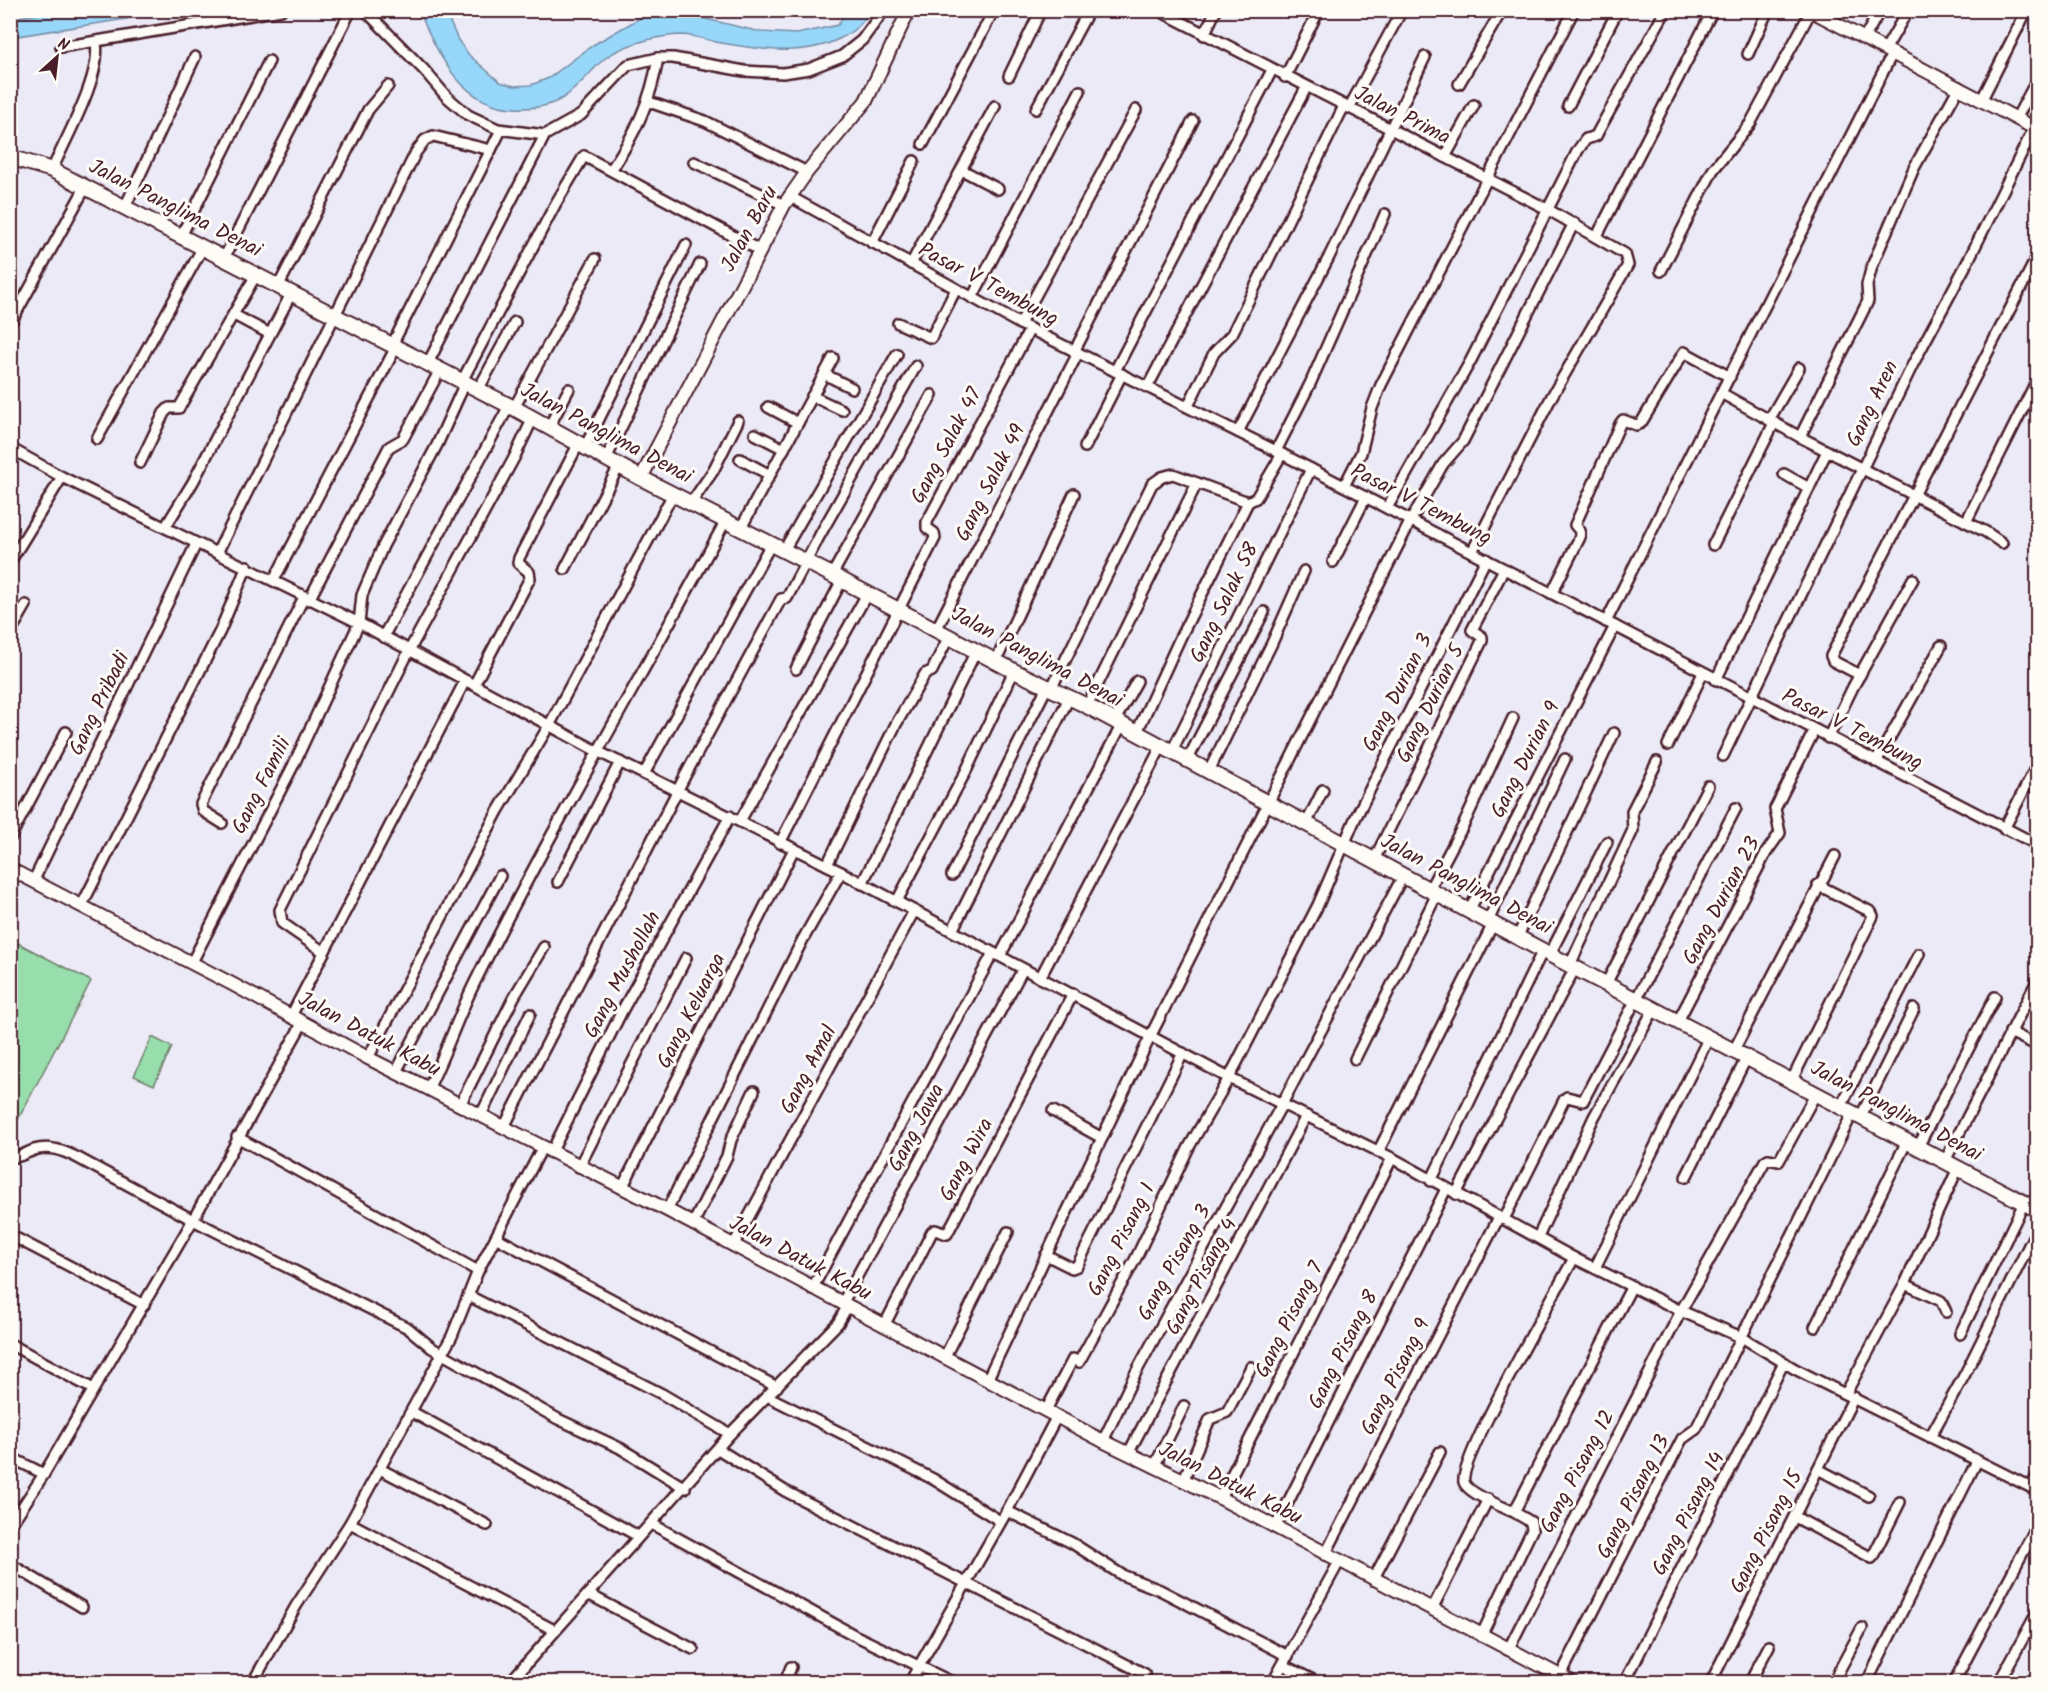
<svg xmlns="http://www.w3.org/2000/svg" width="2048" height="1693" font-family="Kalam,sans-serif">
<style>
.green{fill:#97deac;stroke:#707e6c;stroke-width:1.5}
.water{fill:#97d7f9;stroke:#788da7;stroke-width:1.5}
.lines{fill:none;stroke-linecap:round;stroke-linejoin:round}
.street-casing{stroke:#4a1f2b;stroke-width:14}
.secondary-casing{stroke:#4a1f2b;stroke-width:16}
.primary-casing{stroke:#4a1f2b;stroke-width:18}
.street{stroke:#fdfcf7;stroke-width:9}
.secondary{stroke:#fdfcf7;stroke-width:12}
.primary{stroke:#fdfcf7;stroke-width:14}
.labels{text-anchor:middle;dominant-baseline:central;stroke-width:6;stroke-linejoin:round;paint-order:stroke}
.street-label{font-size:21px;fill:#4a1f2b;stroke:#fdfcf7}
</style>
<rect width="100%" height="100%" fill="#ebeaf6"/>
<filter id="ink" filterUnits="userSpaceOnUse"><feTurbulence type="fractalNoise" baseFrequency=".0167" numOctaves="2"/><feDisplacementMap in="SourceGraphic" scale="12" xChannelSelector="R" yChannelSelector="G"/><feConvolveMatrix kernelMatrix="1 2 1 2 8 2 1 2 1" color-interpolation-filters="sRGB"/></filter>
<g filter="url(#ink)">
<!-- green -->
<g class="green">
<path d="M 10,939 L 91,981 L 13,1129 L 10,1128 Z"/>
<path d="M 152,1037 L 172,1047 L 154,1085 L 134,1076 Z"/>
</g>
<!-- water -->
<g class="water">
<path d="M 60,11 L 60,10 L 153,11 L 126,19 L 11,37 L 11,18 Z"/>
<path d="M 419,11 L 445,11 L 458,40 L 469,55 L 500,82 L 514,86 L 531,85 L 549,78 L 593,45 L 652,11 L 672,11 L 761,32 L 797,34 L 838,25 L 846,11 L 870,11 C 863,24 854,31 841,38 C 802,58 757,49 716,42 C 704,39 692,35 680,35 C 657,36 620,45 603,60 C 589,73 579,87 563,98 C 552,105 537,108 524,108 C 464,112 439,57 419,11 Z"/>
</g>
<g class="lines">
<defs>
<g id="street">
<path d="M 365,10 L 424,70 L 446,96 L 468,115 L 498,129 L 545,135 L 581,115 L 628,65 L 658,58 L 673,58 L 744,71 L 783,73 L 809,69 L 842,56 L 862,40 L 884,10"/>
<path d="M 1158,10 L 1547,209 L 1625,254 L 1628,265 L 1552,396 L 1472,552"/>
<path d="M 1204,35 L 1216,10"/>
<path d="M 1864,39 L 1880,10"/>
<path d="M 61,47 L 281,10"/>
<path d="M 1885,50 L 1908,10"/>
<path d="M 1748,54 L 1768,10"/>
<path d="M 1892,54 L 1721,393 L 1800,437 L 1986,532 L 2002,543"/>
<path d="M 1009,76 L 1041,10"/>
<path d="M 1285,77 L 1319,10"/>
<path d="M 1459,84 L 1502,10"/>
<path d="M 1982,99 L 2027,10"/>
<path d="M 649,102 L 705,121 L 807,172"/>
<path d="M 1568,106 L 1618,10"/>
<path d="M 1349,108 L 1402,10"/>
<path d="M 1036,109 L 1089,10"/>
<path d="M 2016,119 L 2038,78"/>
<path d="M 923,144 L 994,10"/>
<path d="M 1445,157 L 1474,105"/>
<path d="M 694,162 L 784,205"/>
<path d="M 52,170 C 66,138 102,75 96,43"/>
<path d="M 611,170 C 635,134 651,101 658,58"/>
<path d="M 962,170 L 998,189"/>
<path d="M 789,196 L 1020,324 L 1282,454 L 2038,845"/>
<path d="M 125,207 L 195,57"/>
<path d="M 181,236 L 269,61"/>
<path d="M 1597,236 L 1713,10"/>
<path d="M 872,243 L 914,161"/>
<path d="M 224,258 L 351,10"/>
<path d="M 911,264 L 995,106"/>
<path d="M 1661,271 L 1713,170 L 1750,124 L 1811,11"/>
<path d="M 278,287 L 368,110 L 388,86"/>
<path d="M 972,298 L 1080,91"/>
<path d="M 234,315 L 270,334"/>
<path d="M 898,323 L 931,338 L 956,289"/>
<path d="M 10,324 L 86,186"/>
<path d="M 1020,324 L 1136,110"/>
<path d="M 392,345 L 501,130"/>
<path d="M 1074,352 L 1193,121"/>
<path d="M 428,363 L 545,135"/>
<path d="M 1115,371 L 1272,70"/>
<path d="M 824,374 L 852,388"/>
<path d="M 462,381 L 556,203 L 584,156 L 759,250"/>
<path d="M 1148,386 L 1306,88"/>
<path d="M 478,390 L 515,322"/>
<path d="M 812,396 L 842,410"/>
<path d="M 1188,406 L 1214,353 L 1232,334 L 1344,106"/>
<path d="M 768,407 L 798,423"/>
<path d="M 514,408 L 595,259"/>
<path d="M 1769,420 L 1799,368"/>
<path d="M 549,427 L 569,389"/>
<path d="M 1238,432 L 1329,257 L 1425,57"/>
<path d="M 755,434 L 784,449"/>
<path d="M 1800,437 L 1868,301 L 1867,285 L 1872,266 L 1914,168 L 1959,87"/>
<path d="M 97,439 L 203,247"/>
<path d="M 585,447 L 686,245"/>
<path d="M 1085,447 L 1122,374"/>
<path d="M 10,448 L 62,477 L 359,623 L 593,749 L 841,872 L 1229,1078 L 1392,1158 L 1574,1258 L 1681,1311 L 1743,1338 L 1795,1369 L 2038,1491"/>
<path d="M 1276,451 L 1310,384 L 1385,214"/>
<path d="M 606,459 L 700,264"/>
<path d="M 740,459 L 770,475"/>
<path d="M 140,463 L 164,413 L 169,408 L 179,408 L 256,275"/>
<path d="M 1784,474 L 1809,488"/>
<path d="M 1344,486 L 1361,453 L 1372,408 L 1381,385 L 1574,10"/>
<path d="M 691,503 L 713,471 L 738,421"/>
<path d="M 1387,508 L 1470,362 L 1578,150 L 1586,139 L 1596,136 L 1599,130 L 1666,10"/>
<path d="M 1966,522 L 2038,378"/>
<path d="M 166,526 L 193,482 L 291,294"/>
<path d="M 741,528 L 833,358"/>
<path d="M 1713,545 L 1774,423"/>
<path d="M 784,550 L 897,354"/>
<path d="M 218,551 L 416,152 L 425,140 L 433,136 L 491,150"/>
<path d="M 10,562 L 62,477"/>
<path d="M 1333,562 L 1366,497"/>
<path d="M 565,569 L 619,466"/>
<path d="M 832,575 L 932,395"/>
<path d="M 274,580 L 396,347"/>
<path d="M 1552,593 L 1580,537 L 1580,531 L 1575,525 L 1620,424 L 1623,420 L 1636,425 L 1641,423 L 1684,352 L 1730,377"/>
<path d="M 309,600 L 389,447 L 403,439 L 440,370"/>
<path d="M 1606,622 L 1721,393"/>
<path d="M 936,630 L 1078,353"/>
<path d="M 10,633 L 26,605"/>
<path d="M 383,637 L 509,406"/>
<path d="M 996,661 L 1074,494"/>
<path d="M 796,669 L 842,580"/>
<path d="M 1860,675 L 1833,661 L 1831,656 L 2038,255"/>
<path d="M 1716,680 L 1827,451"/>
<path d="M 474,685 L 530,578 L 529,572 L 518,563 L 519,558 L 579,443"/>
<path d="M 1051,689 L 1152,484 L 1162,477 L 1173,474 L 1248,502 L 1256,498 L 1282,454"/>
<path d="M 1087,706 L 1197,483"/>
<path d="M 1114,722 L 1137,681"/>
<path d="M 1136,734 L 1181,636 L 1248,502"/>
<path d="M 1828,738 L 1853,687 L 1913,579"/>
<path d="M 1668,745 L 1703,673"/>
<path d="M 1171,753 L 1311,469"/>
<path d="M 1723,756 L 1913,364 L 1967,263 L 2034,128"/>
<path d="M 1187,761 L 1264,612"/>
<path d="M 1876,762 L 1941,646"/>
<path d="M 1208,773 L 1272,643 L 1304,571"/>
<path d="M 644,774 L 771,544"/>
<path d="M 740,821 L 867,594"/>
<path d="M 222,823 L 203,811 L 201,804 L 304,597"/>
<path d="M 1306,824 L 1323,790"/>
<path d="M 2004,829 L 2038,763"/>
<path d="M 10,838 L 66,732"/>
<path d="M 780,843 L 935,538 L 934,533 L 927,528 L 927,522 L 1030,329"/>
<path d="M 1374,860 L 1482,641 L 1482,637 L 1472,630 L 1504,569"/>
<path d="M 827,865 L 895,726 L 925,674 L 932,671 L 949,636"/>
<path d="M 952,875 L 1047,687"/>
<path d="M 34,880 L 196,544"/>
<path d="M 558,882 L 620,762"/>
<path d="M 862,884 L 976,651"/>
<path d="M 1429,890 L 1464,824 L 1513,718"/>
<path d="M 897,901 L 966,771 L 1014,671"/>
<path d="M 82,905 L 220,631 L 247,566"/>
<path d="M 1469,911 L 1615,626"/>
<path d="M 1488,921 L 1565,759"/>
<path d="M 952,931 L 1069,698"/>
<path d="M 1518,936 L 1614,733"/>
<path d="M 324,952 L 282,923 L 280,910 L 409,651 L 514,458 L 533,418"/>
<path d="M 1550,954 L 1607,842"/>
<path d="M 1000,956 L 1121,726"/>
<path d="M 192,962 L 293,766 L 359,623 L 362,595 L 383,546 L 437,445 L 465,383"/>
<path d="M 1570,965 L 1633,830 L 1632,811 L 1657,762"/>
<path d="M 1040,978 L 1161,747"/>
<path d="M 1606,984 L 1708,786"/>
<path d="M 291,1016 L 465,681"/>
<path d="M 1678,1021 L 1766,853 L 1780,833 L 1775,809 L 1814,731"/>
<path d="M 2010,1032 L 2038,1046"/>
<path d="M 1734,1050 L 1835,856"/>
<path d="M 368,1058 L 498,811 L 550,724 L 673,494"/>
<path d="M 1355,1059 L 1437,894"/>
<path d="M 396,1072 L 500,876"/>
<path d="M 1792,1080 L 1873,916 L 1871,912 L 1818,885"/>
<path d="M 428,1089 C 445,1055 457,1019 474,984 C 552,826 643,675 726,520"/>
<path d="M 460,1105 L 514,997 L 544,947"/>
<path d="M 1841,1106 L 1919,954"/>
<path d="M 1053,1111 L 1102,1138"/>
<path d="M 481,1115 L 530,1014"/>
<path d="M 1861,1116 L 1914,1009"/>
<path d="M 504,1127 L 685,776 L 781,599 L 787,598 L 821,533 L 916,366"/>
<path d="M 237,1137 L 478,1271"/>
<path d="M 1918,1147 L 1995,997"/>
<path d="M 542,1148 L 478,1271 L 452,1336 L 350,1523 L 554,1630"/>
<path d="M 1378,1152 L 1493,924"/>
<path d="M 551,1153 L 622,1011 L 730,816"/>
<path d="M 10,1157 C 20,1158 25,1153 34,1150 C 50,1145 64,1151 78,1158 L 193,1220 L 408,1328 L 432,1348 L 558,1419 L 620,1448 L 685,1488"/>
<path d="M 1945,1161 L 2038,979"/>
<path d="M 579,1167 L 686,958"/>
<path d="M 1686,1177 L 1747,1057"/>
<path d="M 1431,1181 L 1543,950"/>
<path d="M 622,1188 L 794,849"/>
<path d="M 1456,1194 L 1575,968"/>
<path d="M 667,1210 L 802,941 L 841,872"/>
<path d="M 1504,1219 L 1564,1100 L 1567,1097 L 1583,1101 L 1736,808"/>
<path d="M 693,1224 L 727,1156 L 731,1140 L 754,1091"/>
<path d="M 10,1235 L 144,1305"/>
<path d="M 1538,1237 L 1594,1117 L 1654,1009"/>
<path d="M 497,1238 L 777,1387"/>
<path d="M 733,1246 L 914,911"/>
<path d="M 1046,1255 L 1072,1268 L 1077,1266 L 1183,1053"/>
<path d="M 1595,1268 L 1709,1037"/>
<path d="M 1905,1284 L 1941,1301 L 1946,1312"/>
<path d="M 812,1289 L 993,953"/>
<path d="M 469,1296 L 662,1394 L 730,1434"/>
<path d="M 842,1304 L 1023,969"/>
<path d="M 884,1326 L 932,1232 L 935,1230 L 947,1234 L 1073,994"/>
<path d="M 1815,1327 L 1907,1141"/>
<path d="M 1960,1334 L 2024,1203"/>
<path d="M 10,1344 L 93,1389"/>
<path d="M 944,1358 L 1008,1232"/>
<path d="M 987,1380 L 1151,1035 L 1411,520 L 1443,464 L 1463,441 L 1574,223"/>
<path d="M 1846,1393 L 1905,1284 L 1958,1168"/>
<path d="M 769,1397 L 933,1479 L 1000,1521"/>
<path d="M 1046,1410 L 1073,1359 L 1079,1362 L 1136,1258 L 1189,1147 L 1229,1078 L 1318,905 L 1355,819 L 1486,559"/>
<path d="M 412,1412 L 638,1536"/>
<path d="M 1930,1437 L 1965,1374 L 2038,1227"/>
<path d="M 1103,1441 L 1134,1376 L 1282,1104 L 1403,876"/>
<path d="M 718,1449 L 785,1491 L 1145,1674"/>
<path d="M 1128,1454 L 1306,1116"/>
<path d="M 10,1457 L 44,1474"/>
<path d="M 1154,1467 L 1184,1406"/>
<path d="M 380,1469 L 487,1525"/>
<path d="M 1818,1469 L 1869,1496"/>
<path d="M 1183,1481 L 1210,1419 L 1227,1412 L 1251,1367"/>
<path d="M 2031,1487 L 2038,1474"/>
<path d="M 1220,1498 L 1392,1158"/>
<path d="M 1007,1511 L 1072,1543 L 1122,1575 L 1160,1590 L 1288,1656"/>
<path d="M 1514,1512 C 1503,1507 1467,1493 1464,1482 C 1458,1461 1558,1288 1574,1258"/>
<path d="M 1795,1517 L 1872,1558 L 1900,1502"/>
<path d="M 652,1524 L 854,1635 L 952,1682"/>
<path d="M 10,1526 L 44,1474 L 193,1220 L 303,1022"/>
<path d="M 1275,1528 L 1446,1189"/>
<path d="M 1325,1555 L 1499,1217"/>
<path d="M 10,1564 L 82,1607"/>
<path d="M 1373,1580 L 1440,1452"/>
<path d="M 588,1594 L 693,1649"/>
<path d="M 1432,1609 L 1488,1499"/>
<path d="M 1481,1636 L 1532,1530 L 1531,1522 L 1514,1512 L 1632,1286"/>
<path d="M 1508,1650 L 1681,1311 L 1765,1161 L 1768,1159 L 1779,1161 L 1816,1093"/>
<path d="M 1283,1665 L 1317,1682"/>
<path d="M 1560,1677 L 1682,1439 L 1696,1429 L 1853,1112"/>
<path d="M 10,1678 L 20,1682"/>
<path d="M 253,1682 L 296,1606 L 350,1523"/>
<path d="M 510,1682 L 730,1434 L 838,1323 L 847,1307"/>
<path d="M 785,1682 L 791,1667"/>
<path d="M 910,1682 L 1007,1511 L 1057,1416"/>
<path d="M 1273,1682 L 1339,1562"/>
<path d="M 1625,1682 L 1784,1362"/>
<path d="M 1711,1682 L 1854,1397"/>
<path d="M 1750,1682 L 1769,1646"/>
<path d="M 1833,1682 L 1862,1628"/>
<path d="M 1867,1682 L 1977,1461"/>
<path d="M 1954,1682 L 2038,1524"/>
<path d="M 1999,1682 L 2038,1611"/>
</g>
<g id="secondary">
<path d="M 1810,10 L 2038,130"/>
<path d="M 641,478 L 784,205 L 807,172 L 866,101 L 909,10"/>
<path d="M 10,869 L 232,984 L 368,1058 L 667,1210 L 1103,1441 L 1220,1498 L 1572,1682"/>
</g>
<path id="primary" d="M 10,157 L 52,170 L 514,408 L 641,478 L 832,575 L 1014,671 L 1087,706 L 1575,968 L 2038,1210"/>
</defs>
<!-- street casing -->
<use href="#street" class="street-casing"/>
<!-- secondary casing -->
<use href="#secondary" class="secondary-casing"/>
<!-- primary casing -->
<use href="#primary" class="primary-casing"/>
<!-- street -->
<use href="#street" class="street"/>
<!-- secondary -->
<use href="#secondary" class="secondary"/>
<!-- primary -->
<use href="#primary" class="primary"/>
</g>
</g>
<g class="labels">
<!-- street labels -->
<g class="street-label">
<text transform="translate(1402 116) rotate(27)">Jalan Prima</text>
<text transform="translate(175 209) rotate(27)">Jalan Panglima Denai</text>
<text transform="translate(750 229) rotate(-61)">Jalan Baru</text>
<text transform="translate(988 285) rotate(28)">Pasar V Tembung</text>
<text transform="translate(1873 404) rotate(-64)">Gang Aren</text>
<text transform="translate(606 434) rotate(28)">Jalan Panglima Denai</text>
<text transform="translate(947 446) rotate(-62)">Gang Salak 47</text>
<text transform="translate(991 483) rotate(-63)">Gang Salak 49</text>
<text transform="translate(1421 505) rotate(27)">Pasar V Tembung</text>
<text transform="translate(1225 603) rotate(-64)">Gang Salak 58</text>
<text transform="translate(1037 658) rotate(28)">Jalan Panglima Denai</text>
<text transform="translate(1398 693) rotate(-63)">Gang Durian 3</text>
<text transform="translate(100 704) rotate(-64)">Gang Pribadi</text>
<text transform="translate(1431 704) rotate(-64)">Gang Durian 5</text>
<text transform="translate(1852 730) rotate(27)">Pasar V Tembung</text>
<text transform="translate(1526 760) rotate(-63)">Gang Durian 9</text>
<text transform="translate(262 786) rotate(-63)">Gang Famili</text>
<text transform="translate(1466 885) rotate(28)">Jalan Panglima Denai</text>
<text transform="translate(1722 901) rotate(-62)">Gang Durian 23</text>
<text transform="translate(623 975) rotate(-62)">Gang Mushollah</text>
<text transform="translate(692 1011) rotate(-63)">Gang Keluarga</text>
<text transform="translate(369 1035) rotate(28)">Jalan Datuk Kabu</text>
<text transform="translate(809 1070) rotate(-62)">Gang Amal</text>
<text transform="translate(1896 1112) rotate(28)">Jalan Panglima Denai</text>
<text transform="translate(917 1128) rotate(-62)">Gang Jawa</text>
<text transform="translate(967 1160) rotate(-62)">Gang Wira</text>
<text transform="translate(1122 1240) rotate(-63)">Gang Pisang 1</text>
<text transform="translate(800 1259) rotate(28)">Jalan Datuk Kabu</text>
<text transform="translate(1175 1263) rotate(-61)">Gang Pisang 3</text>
<text transform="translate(1202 1277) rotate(-62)">Gang Pisang 4</text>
<text transform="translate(1290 1320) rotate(-63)">Gang Pisang 7</text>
<text transform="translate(1344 1350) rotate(-63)">Gang Pisang 8</text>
<text transform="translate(1396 1377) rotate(-63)">Gang Pisang 9</text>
<text transform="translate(1578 1472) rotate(-62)">Gang Pisang 12</text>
<text transform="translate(1230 1484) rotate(27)">Jalan Datuk Kabu</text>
<text transform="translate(1634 1497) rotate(-63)">Gang Pisang 13</text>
<text transform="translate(1689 1514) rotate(-63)">Gang Pisang 14</text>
<text transform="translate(1767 1532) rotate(-63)">Gang Pisang 15</text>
</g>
</g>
<!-- margin -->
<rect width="2048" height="1693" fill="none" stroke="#fdfcf7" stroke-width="36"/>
<rect x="18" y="18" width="2012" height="1657" fill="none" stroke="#4a1f2b" stroke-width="2" filter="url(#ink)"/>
<!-- north arrow -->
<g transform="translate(57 57) rotate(27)" stroke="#fdfcf7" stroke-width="4.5" paint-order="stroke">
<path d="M0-4.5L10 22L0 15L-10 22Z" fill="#4a1f2b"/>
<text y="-9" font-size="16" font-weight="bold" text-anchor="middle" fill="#4a1f2b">N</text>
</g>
</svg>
